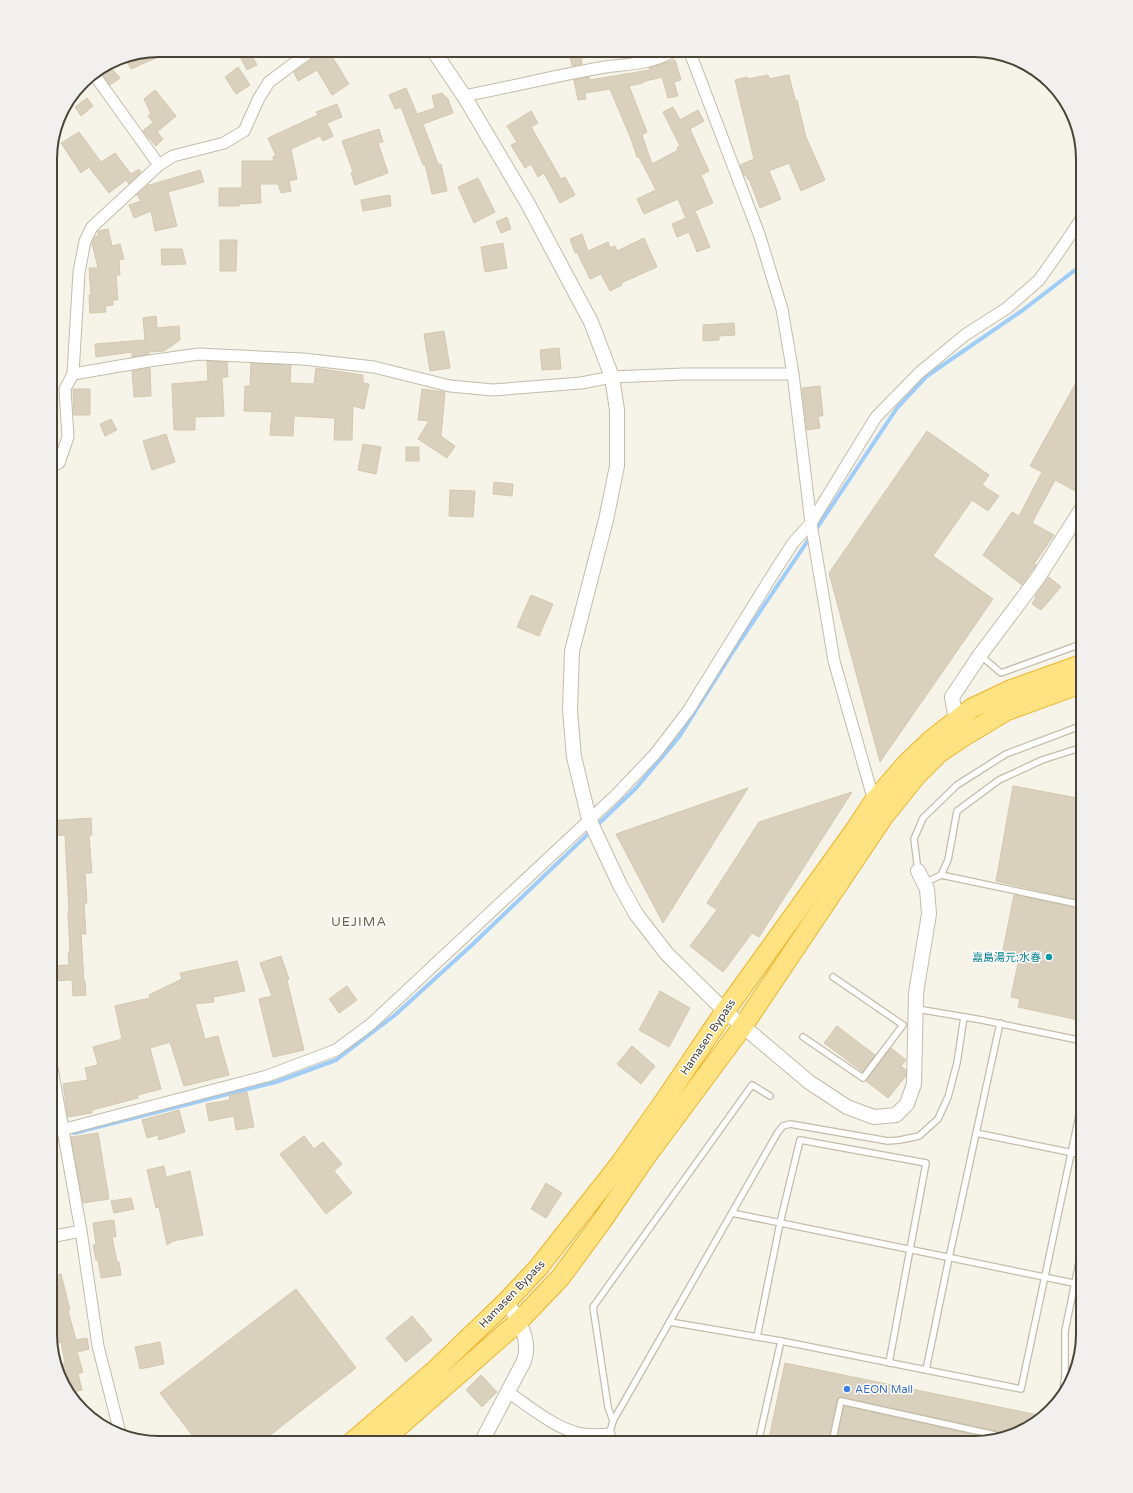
<svg xmlns="http://www.w3.org/2000/svg" width="1133" height="1493" font-family="'Varela Round','Noto Sans JP',sans-serif">
<style>
.lines{fill:none;stroke-linecap:round;stroke-linejoin:round}
.stream{stroke:#9fcdf8;stroke-width:4}
.building{fill:#d9d0bd;stroke:#d4c9af}
.service-casing{stroke:#c3bcaa;stroke-width:8}
.minor-casing{stroke:#c3bcaa;stroke-width:13}
.tertiary-casing{stroke:#c3bcaa;stroke-width:16}
.trunk-casing{stroke:#eeb52b;stroke-width:21}
.service{stroke:#fff;stroke-width:5.5}
.minor{stroke:#fff;stroke-width:11}
.tertiary{stroke:#fff;stroke-width:14}
.trunk{stroke:#ffe281;stroke-width:19}
.culture-dot{fill:#0f9aa8;stroke:#fff;stroke-width:1.5}
.shop-dot{fill:#3f7fe0;stroke:#fff;stroke-width:1.5}
.labels{text-anchor:middle;dominant-baseline:central;stroke-width:3;stroke-linejoin:round;paint-order:stroke}
.culture-label{font-size:11px;fill:#0d838f;stroke:#fff;text-anchor:end}
.street-label{font-size:11px;fill:#4a4436;stroke:#fff}
.shop-label{font-size:11px;fill:#366cbe;stroke:#fff;text-anchor:start}
.quarter-label{font-size:13px;letter-spacing:1px;fill:#6e634c;stroke:#fff}
.rim{fill:none;stroke:#4a4436;stroke-width:2}
</style>
<rect width="100%" height="100%" fill="#f6f3e9"/>
<g class="lines">
<!-- stream -->
<g class="stream">
<path d="M 815,531 L 897,408 L 927,376 L 1023,310 L 1083,264"/>
<path d="M 74,1133 L 276,1082 L 336,1060 L 395,1015 L 473,944 L 636,788 L 679,737 L 734,650 L 811,536"/>
</g>
</g>
<!-- building -->
<g class="building">
<path d="M 159,50 L 166,50 L 167,53 L 131,69 L 125,57 Z"/>
<path d="M 245,50 L 249,50 L 257,65 L 247,70 L 238,53 Z"/>
<path d="M 325,50 L 328,50 L 349,84 L 332,95 L 317,70 L 298,81 L 294,72 Z"/>
<path d="M 569,50 L 581,50 L 582,64 L 572,66 Z"/>
<path d="M 675,60 L 681,80 L 674,82 L 678,96 L 668,98 L 662,77 L 642,82 L 643,83 L 629,86 L 647,132 L 642,135 L 652,164 L 678,150 L 677,148 L 680,146 L 663,112 L 673,107 L 680,120 L 698,110 L 704,121 L 690,129 L 709,171 L 701,175 L 713,203 L 695,211 L 710,247 L 697,252 L 689,232 L 677,237 L 672,224 L 686,218 L 678,199 L 644,214 L 637,199 L 656,190 L 639,157 L 637,157 L 631,139 L 610,89 L 585,93 L 586,99 L 578,100 L 574,80 L 589,77 L 590,80 L 650,70 L 649,68 Z"/>
<path d="M 108,64 L 120,78 L 110,85 L 99,70 Z"/>
<path d="M 238,67 L 250,85 L 236,94 L 225,77 Z"/>
<path d="M 768,75 L 769,79 L 789,75 L 795,100 L 797,100 L 806,137 L 825,180 L 801,191 L 789,163 L 769,171 L 781,199 L 760,208 L 749,179 L 748,180 L 746,175 L 744,176 L 740,165 L 754,159 L 735,80 L 747,77 L 747,79 Z"/>
<path d="M 406,88 L 417,114 L 435,108 L 432,96 L 442,93 L 448,99 L 453,113 L 423,124 L 438,164 L 441,164 L 447,191 L 432,194 L 425,164 L 423,165 L 401,107 L 395,109 L 389,95 Z"/>
<path d="M 155,90 L 176,116 L 157,132 L 163,139 L 156,146 L 143,131 L 153,122 L 148,116 L 151,114 L 144,99 Z"/>
<path d="M 87,98 L 93,106 L 81,116 L 75,107 Z"/>
<path d="M 337,104 L 342,117 L 327,123 L 333,136 L 323,141 L 320,136 L 291,149 L 297,179 L 289,181 L 291,191 L 281,193 L 278,184 L 260,184 L 261,203 L 239,204 L 239,206 L 219,206 L 219,188 L 242,188 L 242,161 L 274,161 L 273,157 L 276,156 L 268,138 L 318,115 L 316,112 Z"/>
<path d="M 531,111 L 538,123 L 531,127 L 561,179 L 565,177 L 575,195 L 560,203 L 544,173 L 538,177 L 531,164 L 525,168 L 511,145 L 517,142 L 507,126 Z"/>
<path d="M 379,129 L 383,142 L 378,143 L 388,173 L 355,185 L 351,173 L 353,172 L 342,141 Z"/>
<path d="M 79,132 L 101,162 L 115,153 L 131,174 L 139,169 L 141,172 L 129,184 L 126,180 L 109,193 L 89,167 L 81,173 L 61,143 Z"/>
<path d="M 200,170 L 204,182 L 168,192 L 177,226 L 155,231 L 151,211 L 134,218 L 129,205 L 141,201 L 137,195 L 149,184 L 150,185 Z"/>
<path d="M 478,178 L 495,212 L 474,223 L 458,187 Z"/>
<path d="M 390,195 L 391,206 L 363,211 L 361,200 Z"/>
<path d="M 507,217 L 511,229 L 501,233 L 496,222 Z"/>
<path d="M 108,229 L 112,246 L 120,244 L 124,259 L 119,260 L 120,275 L 116,275 L 118,300 L 113,300 L 113,305 L 105,306 L 106,312 L 90,313 L 89,295 L 91,295 L 89,268 L 98,268 L 92,243 L 95,237 L 98,236 L 98,231 Z"/>
<path d="M 582,234 L 588,251 L 608,242 L 610,248 L 615,246 L 617,251 L 644,238 L 657,267 L 621,283 L 622,285 L 610,291 L 601,274 L 590,279 L 577,252 L 575,253 L 570,239 Z"/>
<path d="M 220,240 L 237,240 L 236,271 L 220,271 Z"/>
<path d="M 503,243 L 507,268 L 485,272 L 481,247 Z"/>
<path d="M 161,249 L 182,249 L 186,264 L 162,265 Z"/>
<path d="M 156,316 L 157,328 L 179,326 L 180,340 L 164,351 L 149,352 L 149,354 L 132,357 L 132,352 L 96,357 L 95,344 L 145,340 L 143,318 Z"/>
<path d="M 734,323 L 735,335 L 719,336 L 719,340 L 703,341 L 703,325 Z"/>
<path d="M 444,331 L 450,368 L 430,371 L 424,334 Z"/>
<path d="M 559,348 L 561,369 L 542,370 L 540,350 Z"/>
<path d="M 207,361 L 227,362 L 228,377 L 222,377 L 224,416 L 195,417 L 195,430 L 174,430 L 172,384 L 208,381 Z"/>
<path d="M 251,363 L 291,365 L 290,383 L 314,384 L 316,368 L 363,375 L 363,383 L 369,384 L 364,409 L 353,406 L 352,440 L 334,440 L 335,418 L 294,416 L 293,436 L 270,435 L 272,412 L 244,411 L 245,386 L 250,386 Z"/>
<path d="M 150,368 L 151,396 L 134,397 L 132,371 Z"/>
<path d="M 1083,370 L 1083,495 L 1055,480 L 1032,523 L 1054,535 L 1034,564 L 1036,565 L 1022,585 L 983,555 L 1012,512 L 1019,516 L 1042,472 L 1030,466 Z"/>
<path d="M 820,386 L 823,416 L 818,416 L 820,428 L 807,430 L 802,388 Z"/>
<path d="M 73,389 L 90,389 L 90,415 L 74,415 Z"/>
<path d="M 422,389 L 445,392 L 441,436 L 455,446 L 447,458 L 418,439 L 429,421 L 418,420 Z"/>
<path d="M 111,419 L 117,430 L 105,436 L 100,424 Z"/>
<path d="M 927,431 L 989,475 L 982,485 L 999,496 L 988,511 L 972,500 L 933,556 L 993,599 L 880,762 L 829,573 Z"/>
<path d="M 166,434 L 175,462 L 152,470 L 143,441 Z"/>
<path d="M 363,444 L 381,447 L 376,474 L 358,470 Z"/>
<rect x="406" y="447" width="13" height="14"/>
<path d="M 494,482 L 513,484 L 512,496 L 493,494 Z"/>
<path d="M 450,490 L 475,491 L 473,517 L 449,516 Z"/>
<path d="M 1049,577 L 1061,587 L 1041,610 L 1032,604 L 1036,597 L 1035,596 Z"/>
<path d="M 531,595 L 553,604 L 539,636 L 517,627 Z"/>
<path d="M 1013,786 L 1083,799 L 1083,901 L 996,881 Z"/>
<path d="M 748,788 L 663,923 L 616,834 Z"/>
<path d="M 852,792 L 759,937 L 752,933 L 723,972 L 690,946 L 717,910 L 707,903 L 759,822 Z"/>
<path d="M 91,818 L 92,835 L 89,835 L 92,873 L 85,873 L 87,903 L 84,903 L 86,934 L 81,934 L 84,981 L 85,981 L 86,995 L 73,996 L 72,980 L 50,981 L 50,966 L 69,965 L 68,953 L 70,953 L 68,912 L 69,912 L 65,835 L 50,836 L 50,821 Z"/>
<path d="M 1014,895 L 1083,909 L 1083,1021 L 1018,1007 L 1020,999 L 1011,997 L 1019,958 L 1002,955 Z"/>
<path d="M 281,956 L 289,979 L 287,980 L 304,1050 L 273,1057 L 259,999 L 272,996 L 260,963 Z"/>
<path d="M 237,961 L 245,991 L 213,997 L 214,1002 L 195,1004 L 205,1039 L 218,1036 L 229,1075 L 184,1086 L 170,1042 L 150,1048 L 161,1089 L 138,1095 L 138,1098 L 92,1110 L 92,1113 L 68,1117 L 63,1084 L 88,1080 L 85,1068 L 98,1065 L 93,1047 L 122,1039 L 115,1006 L 150,998 L 149,995 L 182,979 L 180,973 Z"/>
<path d="M 347,986 L 357,1000 L 339,1013 L 329,999 Z"/>
<path d="M 660,991 L 690,1008 L 669,1047 L 639,1030 Z"/>
<path d="M 837,1026 L 875,1055 L 863,1072 L 824,1043 Z"/>
<path d="M 632,1046 L 655,1066 L 641,1084 L 617,1064 Z"/>
<path d="M 891,1048 L 906,1060 L 901,1066 L 906,1070 L 906,1076 L 888,1098 L 866,1081 Z"/>
<path d="M 247,1092 L 254,1127 L 236,1130 L 234,1116 L 209,1121 L 206,1104 L 230,1100 L 229,1095 Z"/>
<path d="M 179,1110 L 185,1132 L 159,1140 L 158,1135 L 147,1138 L 142,1120 Z"/>
<path d="M 98,1133 L 109,1199 L 83,1203 L 71,1137 Z"/>
<path d="M 304,1136 L 314,1149 L 323,1142 L 342,1164 L 334,1171 L 352,1193 L 326,1214 L 280,1154 Z"/>
<path d="M 164,1166 L 166,1177 L 190,1171 L 203,1235 L 173,1241 L 167,1245 L 159,1207 L 156,1208 L 147,1170 Z"/>
<path d="M 546,1183 L 562,1193 L 546,1218 L 531,1209 Z"/>
<path d="M 131,1198 L 134,1209 L 114,1213 L 111,1201 Z"/>
<path d="M 114,1220 L 116,1237 L 112,1237 L 117,1262 L 119,1262 L 121,1275 L 101,1278 L 98,1260 L 96,1260 L 93,1245 L 96,1245 L 93,1223 Z"/>
<path d="M 61,1274 L 70,1310 L 68,1311 L 76,1340 L 87,1338 L 89,1349 L 77,1352 L 83,1372 L 78,1374 L 82,1390 L 69,1393 L 62,1364 L 65,1363 L 61,1342 L 55,1343 L 50,1326 L 50,1277 Z"/>
<path d="M 296,1289 L 356,1368 L 260,1443 L 198,1443 L 160,1393 Z"/>
<path d="M 412,1316 L 432,1340 L 406,1362 L 386,1338 Z"/>
<path d="M 160,1342 L 164,1364 L 140,1369 L 135,1347 Z"/>
<path d="M 785,1363 L 1043,1416 L 1034,1425 L 999,1435 L 996,1431 L 840,1397 L 837,1400 L 828,1443 L 768,1443 Z"/>
<path d="M 481,1375 L 497,1392 L 482,1407 L 466,1390 Z"/>
<path d="M 844,1406 L 990,1438 L 974,1443 L 836,1443 Z"/>
</g>
<g class="lines">
<defs>
<g id="service">
<path d="M 980,655 L 1001,673 L 1073,647 L 1083,642"/>
<path d="M 918,871 L 914,839 L 923,818 L 957,785 L 1006,754 L 1083,725"/>
<path d="M 941,875 L 948,860 L 957,811 L 999,780 L 1042,760 L 1083,747"/>
<path d="M 925,883 L 941,875 L 1083,905"/>
<path d="M 917,1009 L 982,1020 L 1083,1041"/>
<path d="M 803,1037 L 863,1078 L 903,1025 L 833,977"/>
<path d="M 976,1133 L 1083,1155"/>
<path d="M 732,1213 L 1083,1285"/>
<path d="M 670,1322 L 781,1341 L 1021,1389 L 1083,1097"/>
<path d="M 757,1337 L 780,1223 L 800,1140 L 926,1163 L 889,1363"/>
<path d="M 926,1370 L 949,1258 L 1000,1023"/>
<path d="M 1063,1394 L 1065,1374 L 1065,1331 L 1083,1243"/>
<path d="M 613,1421 L 608,1407 L 593,1307 L 752,1085 L 770,1096"/>
<path d="M 607,1443 L 613,1421 L 778,1132 L 783,1126 L 790,1124 L 888,1141 L 900,1140 L 919,1136 L 938,1119 L 948,1097 L 957,1063 L 964,1017"/>
<path d="M 758,1443 L 781,1341"/>
<path d="M 832,1443 L 841,1401 L 995,1435 L 995,1437"/>
</g>
<g id="minor">
<path d="M 689,50 L 759,234 L 782,309 L 793,374 L 811,523 L 834,661 L 874,801 L 876,804"/>
<path d="M 93,73 L 159,165"/>
<path d="M 464,96 C 511,87 558,75 605,67 C 628,64 654,64 675,50"/>
<path d="M 73,374 L 149,361 L 199,354 L 303,359 L 374,367 L 450,386 L 493,390 L 581,383 L 612,377 L 684,374 L 793,374"/>
<path d="M 50,466 L 59,463 L 68,437 L 65,389 L 73,374 L 79,272 L 85,241 L 92,227 L 159,165 L 173,156 L 224,143 L 244,131 L 259,98 L 269,82 L 312,50"/>
<path d="M 50,1057 L 81,1231 L 98,1346 L 120,1433"/>
<path d="M 50,1133 L 267,1076 L 336,1050 L 371,1024 L 616,795 L 655,754 L 688,711 L 773,574 L 793,543 L 811,523 L 876,417 L 919,373 L 965,335 L 1007,308 L 1039,280 L 1063,246 L 1083,216"/>
<path d="M 50,1237 L 81,1231"/>
<path d="M 508,1392 C 527,1405 555,1428 578,1433 C 588,1435 599,1435 609,1434"/>
</g>
<g id="tertiary">
<path d="M 433,50 L 464,96 L 528,204 L 591,322 L 612,377 L 617,410 L 617,466 L 606,520 L 572,651 L 570,710 L 574,757 L 589,819 L 620,885 L 636,914 L 667,954 L 725,1011 L 809,1082 L 847,1107 L 874,1117 L 896,1115 L 907,1104 L 914,1084 L 916,993 L 929,914 L 927,889 L 918,871"/>
<path d="M 960,726 L 956,721 L 952,697 L 980,655 L 1037,579 L 1083,507"/>
<path d="M 481,1443 L 524,1361 C 532,1338 517,1320 507,1301"/>
</g>
<g id="trunk">
<path d="M 351,1443 L 433,1372 L 507,1301 L 538,1268 L 619,1165 L 663,1103 L 725,1011 L 855,830 L 874,801 L 906,764 L 931,740 L 972,708 L 1010,690 L 1083,664"/>
<path d="M 380,1443 L 518,1322 L 560,1278 L 602,1221 L 645,1158 L 743,1026 L 884,816 L 917,775 L 939,753 L 966,735 L 1006,711 L 1083,683"/>
</g>
</defs>
<!-- service casing -->
<use href="#service" class="service-casing"/>
<!-- minor casing -->
<use href="#minor" class="minor-casing"/>
<!-- tertiary casing -->
<use href="#tertiary" class="tertiary-casing"/>
<!-- trunk casing -->
<use href="#trunk" class="trunk-casing"/>
<!-- service -->
<use href="#service" class="service"/>
<!-- minor -->
<use href="#minor" class="minor"/>
<!-- tertiary -->
<use href="#tertiary" class="tertiary"/>
<!-- trunk -->
<use href="#trunk" class="trunk"/>
</g>
<!-- markers -->
<circle class="culture-dot" cx="1049" cy="957" r="4"/>
<circle class="shop-dot" cx="847" cy="1389" r="4"/>
<g class="labels">
<!-- culture labels -->
<g class="culture-label">
<text x="1041" y="957">嘉島湯元;水春</text>
</g>
<!-- street labels -->
<g class="street-label">
<text transform="translate(708 1037) rotate(-56)">Hamasen Bypass</text>
<text transform="translate(512 1294) rotate(-46)">Hamasen Bypass</text>
</g>
<!-- shop labels -->
<g class="shop-label">
<text x="855" y="1389">AEON Mall</text>
</g>
<!-- quarter labels -->
<g class="quarter-label">
<text x="359" y="922">UEJIMA</text>
</g>
</g>
<!-- crop -->
<path d="M0 0H1133V1493H0ZM159 57H974A102 102 0 0 1 1076 159V1334A102 102 0 0 1 974 1436H159A102 102 0 0 1 57 1334V159A102 102 0 0 1 159 57Z" fill="#f1f0ef" fill-rule="evenodd"/>
<path class="rim" d="M159 57H974A102 102 0 0 1 1076 159V1334A102 102 0 0 1 974 1436H159A102 102 0 0 1 57 1334V159A102 102 0 0 1 159 57Z"/>
</svg>
